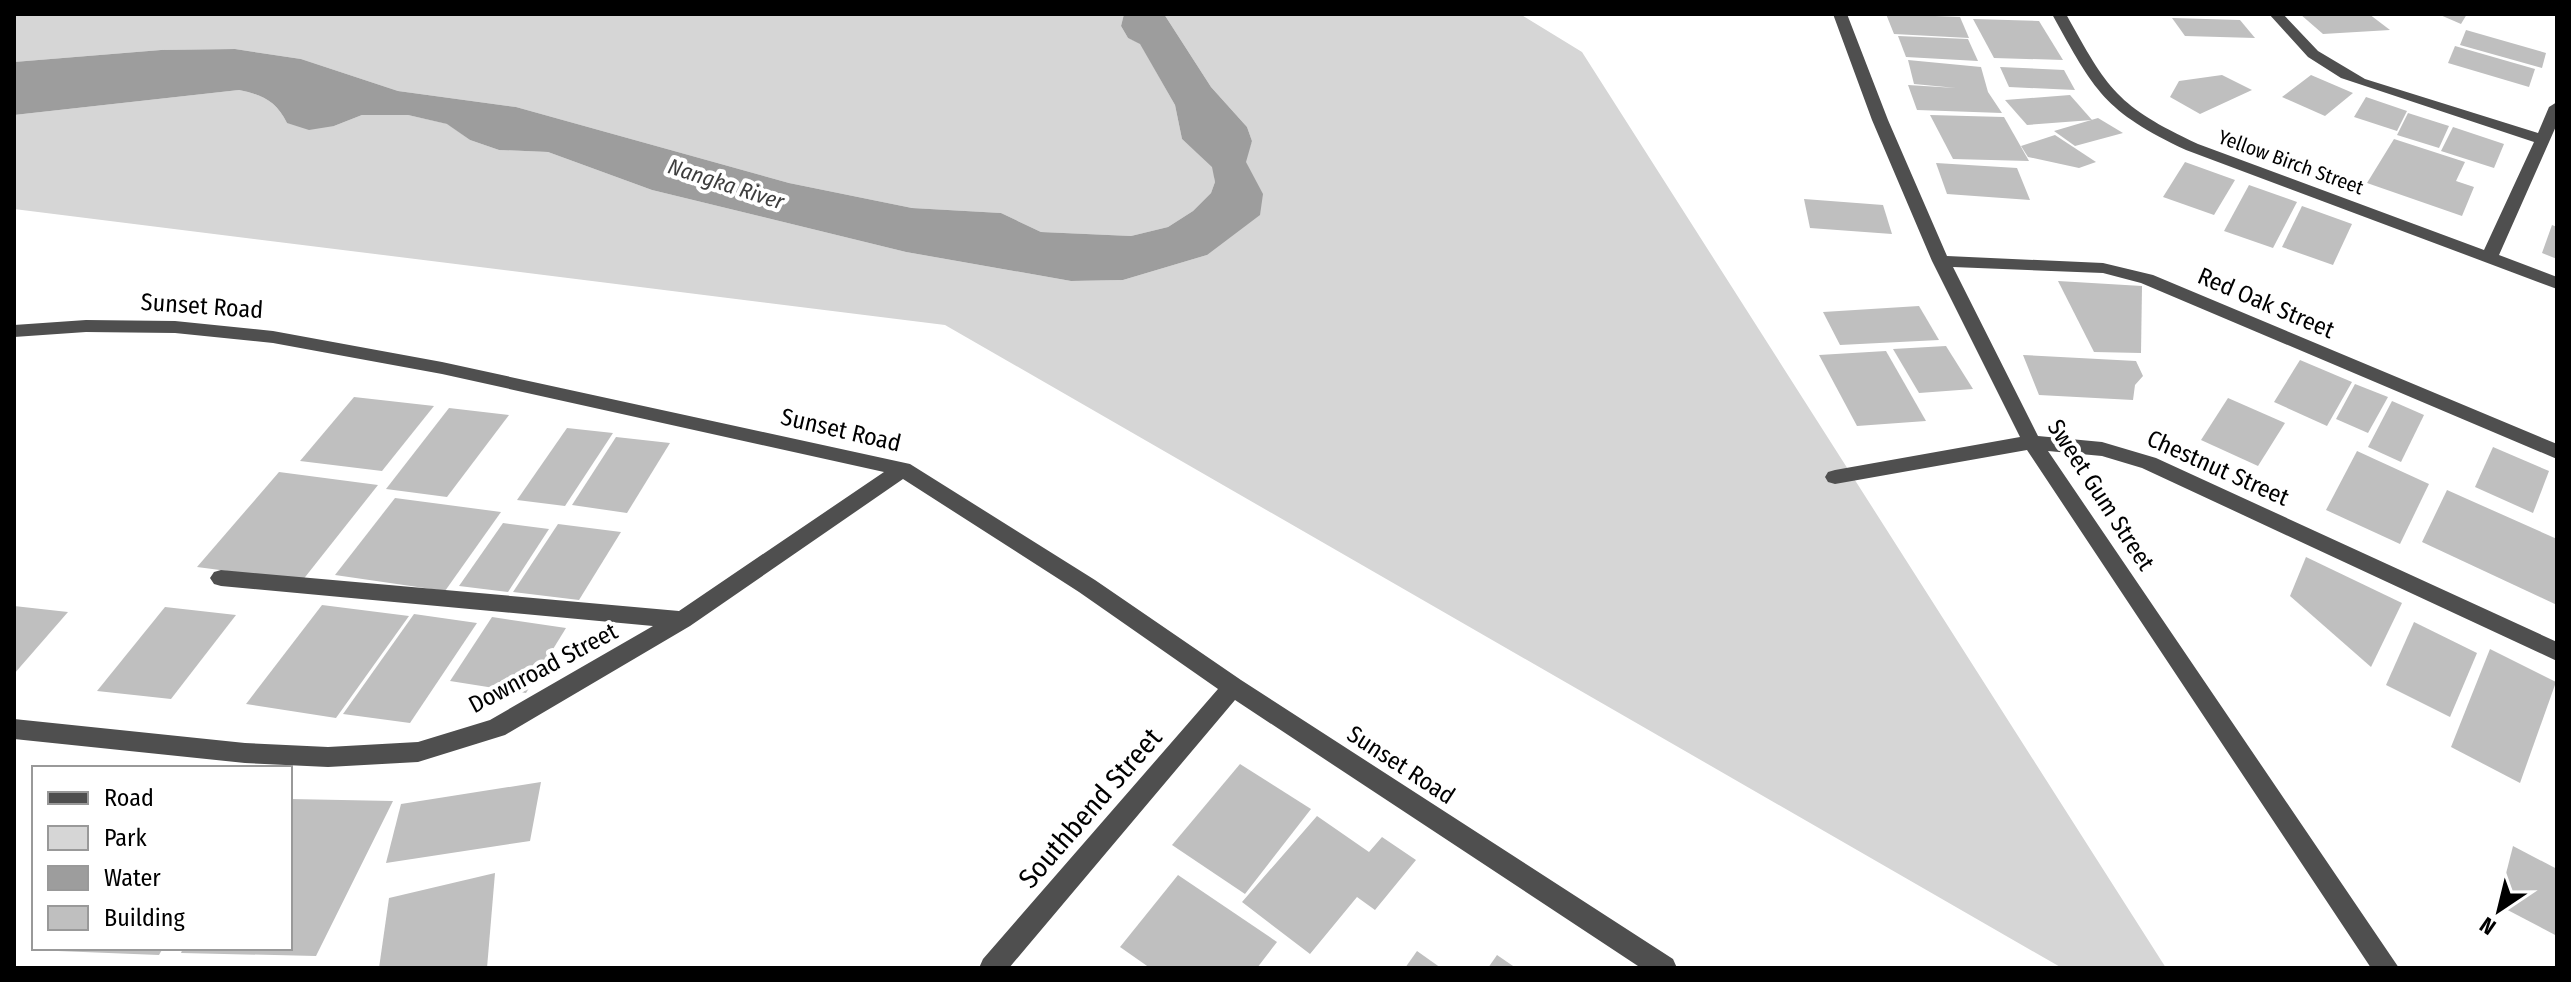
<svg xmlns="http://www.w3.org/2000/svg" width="2571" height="982" font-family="'Fira Sans Condensed',sans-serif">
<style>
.green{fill:#d6d6d6}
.water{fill:#9d9d9d}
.building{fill:#bfbfbf}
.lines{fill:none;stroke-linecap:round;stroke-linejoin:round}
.minor{fill:#4f4f4f;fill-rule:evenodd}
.labels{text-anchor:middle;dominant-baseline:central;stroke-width:8;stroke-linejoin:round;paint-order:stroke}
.far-street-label{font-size:20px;fill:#000;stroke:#fff}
.far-water-label{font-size:22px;font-style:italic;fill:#3e3e3e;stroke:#fff}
.street-label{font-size:24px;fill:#000;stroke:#fff}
.near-street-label{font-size:28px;fill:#000;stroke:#fff}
</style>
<rect width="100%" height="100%" fill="#fff"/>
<!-- green -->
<g class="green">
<path d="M 14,14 L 1124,14 L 1121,26 L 1128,38 L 1140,43 L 1175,105 L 1182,139 L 1213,167 L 1215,182 L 1211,193 L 1193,211 L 1168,227 L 1131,236 L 1041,232 L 1001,213 L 912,208 L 789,183 L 516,107 L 398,91 L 301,59 L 235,49 L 161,50 L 14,62 Z"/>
<path d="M 1164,14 L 1520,14 L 1582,52 L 2166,968 L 2062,968 L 945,325 L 14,209 L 14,115 L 239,90 C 263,95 276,101 287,123 L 334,126 L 362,115 L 408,115 L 448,124 L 470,140 L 499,150 L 548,152 L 652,190 L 906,252 L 1071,281 L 1123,280 L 1207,255 L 1252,141 L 1247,127 L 1211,87 Z"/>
</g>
<!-- water -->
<path class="water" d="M 1124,14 L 1164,14 L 1211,87 L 1247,127 L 1252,141 L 1246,162 L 1263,194 L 1260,215 L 1207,255 L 1123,280 L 1071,281 L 906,252 L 652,190 L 548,152 L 499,150 L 470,140 L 447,124 L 408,115 L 362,115 L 334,126 L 309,130 L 287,123 C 276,101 263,95 239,90 L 14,115 L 14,62 L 161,50 L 235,49 L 301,59 L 398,91 L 516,107 L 789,183 L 912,208 L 1001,213 L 1041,232 L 1131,236 L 1168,227 L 1193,211 L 1211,193 L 1215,182 L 1212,167 L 1182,139 L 1175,105 L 1140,44 L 1128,38 L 1121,26 Z"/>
<!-- building -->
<g class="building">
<path d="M 1886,14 L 1960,17 L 1969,38 L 1894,34 Z"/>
<path d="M 2300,14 L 2369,14 L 2390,30 L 2323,34 Z"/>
<path d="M 2438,14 L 2467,14 L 2461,24 Z"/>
<path d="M 2172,18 L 2240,20 L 2255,38 L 2185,36 Z"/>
<path d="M 1973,19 L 2039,21 L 2063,60 L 1994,58 Z"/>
<path d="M 2466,30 L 2546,53 L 2542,68 L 2460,45 Z"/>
<path d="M 1898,36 L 1968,39 L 1978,61 L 1906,57 Z"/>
<path d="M 2455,46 L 2535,69 L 2529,87 L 2448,63 Z"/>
<path d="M 1908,60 L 1981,67 L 1988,92 L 2002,113 L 1917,110 L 1908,85 L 1956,88 L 1914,84 Z"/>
<path d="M 2000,67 L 2064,70 L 2075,90 L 2009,87 Z"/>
<path d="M 2222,75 L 2252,90 L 2200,114 L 2170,97 L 2179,81 Z"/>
<path d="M 2311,75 L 2353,93 L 2325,116 L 2282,97 Z"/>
<path d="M 2070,95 L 2092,120 L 2027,125 L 2005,100 Z"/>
<path d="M 2366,97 L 2407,111 L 2397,131 L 2354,117 Z"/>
<path d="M 2408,113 L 2449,126 L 2439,148 L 2397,135 Z"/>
<path d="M 1930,115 L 2004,117 L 2029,161 L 1953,159 Z"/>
<path d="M 2098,118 L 2123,133 L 2075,146 L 2054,131 Z"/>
<path d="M 2453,127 L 2504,144 L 2494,168 L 2441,151 Z"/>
<path d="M 2055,135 L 2096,162 L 2079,168 L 2028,157 L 2021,146 Z"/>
<path d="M 2394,139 L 2465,162 L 2456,181 L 2474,187 L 2462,216 L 2367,183 Z"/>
<path d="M 2185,162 L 2235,180 L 2214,215 L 2163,197 Z"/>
<path d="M 1936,163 L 2017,168 L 2030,200 L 1947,194 Z"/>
<path d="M 2249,185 L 2297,202 L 2273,248 L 2224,231 Z"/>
<path d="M 1804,199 L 1883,205 L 1892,234 L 1810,228 Z"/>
<path d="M 2302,206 L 2352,224 L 2333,265 L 2282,247 Z"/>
<path d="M 2552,225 L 2557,227 L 2557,259 L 2542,253 Z"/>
<path d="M 2058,281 L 2142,286 L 2141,353 L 2094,352 Z"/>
<path d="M 1919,306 L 1939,340 L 1840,345 L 1823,312 Z"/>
<path d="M 1946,346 L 1973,389 L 1919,393 L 1893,349 Z"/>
<path d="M 1886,351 L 1926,421 L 1857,426 L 1819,355 Z"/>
<path d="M 2023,355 L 2136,361 L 2143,376 L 2135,385 L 2133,400 L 2039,395 Z"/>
<path d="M 2300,360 L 2352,382 L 2327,426 L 2274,402 Z"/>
<path d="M 2355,384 L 2388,397 L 2368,433 L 2336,419 Z"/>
<path d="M 354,397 L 434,406 L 382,471 L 300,461 Z"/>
<path d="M 2228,398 L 2285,423 L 2258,466 L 2201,440 Z"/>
<path d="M 2392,401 L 2424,415 L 2401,462 L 2368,447 Z"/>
<path d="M 449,408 L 509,415 L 447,497 L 386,489 Z"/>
<path d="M 567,428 L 613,433 L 565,506 L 517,500 Z"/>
<path d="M 616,437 L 670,443 L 627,513 L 572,505 Z"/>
<path d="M 2493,447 L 2549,471 L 2533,513 L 2475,487 Z"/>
<path d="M 2357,451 L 2429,484 L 2400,544 L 2326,510 Z"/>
<path d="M 279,472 L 378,485 L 302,581 L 197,567 Z"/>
<path d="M 2447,490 L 2557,539 L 2557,605 L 2422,542 Z"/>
<path d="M 395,498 L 501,512 L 445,591 L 335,575 Z"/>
<path d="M 503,523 L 549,529 L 508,592 L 459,586 Z"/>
<path d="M 558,524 L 621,532 L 579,600 L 513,592 Z"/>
<path d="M 2306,557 L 2402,603 L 2371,667 L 2290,596 Z"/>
<path d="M 322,605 L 409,616 L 336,718 L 246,704 Z"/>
<path d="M 14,606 L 68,612 L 14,674 Z"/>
<path d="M 165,607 L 236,615 L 171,699 L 97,691 Z"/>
<path d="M 414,614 L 477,623 L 410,723 L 343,714 Z"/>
<path d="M 492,617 L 566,628 L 526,693 L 450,681 Z"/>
<path d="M 2414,622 L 2477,653 L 2450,717 L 2386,685 Z"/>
<path d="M 2490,649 L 2556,682 L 2520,783 L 2451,747 Z"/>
<path d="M 1240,764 L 1311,809 L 1245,894 L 1172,845 Z"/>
<path d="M 541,782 L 530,841 L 386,863 L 401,804 Z"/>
<path d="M 290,799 L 393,801 L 316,956 L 181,953 L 183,948 L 290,948 Z"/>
<path d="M 1317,816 L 1369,852 L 1382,837 L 1416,860 L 1375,910 L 1357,897 L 1310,954 L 1242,902 Z"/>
<path d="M 2513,846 L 2557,869 L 2557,936 L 2498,905 Z"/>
<path d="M 495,873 L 487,968 L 379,968 L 389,898 Z"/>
<path d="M 1178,875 L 1277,942 L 1257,968 L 1150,968 L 1120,947 Z"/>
<path d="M 60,948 L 163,948 L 159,955 L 58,951 Z"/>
<path d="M 1417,951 L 1441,968 L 1405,968 Z"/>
<path d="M 1497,955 L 1516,968 L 1488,968 Z"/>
</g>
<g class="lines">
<!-- minor -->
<g class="minor">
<path d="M 1833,14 L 1847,14 L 1888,120 L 1947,256 L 2103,263 L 2153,275 L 2557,444 L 2557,459 L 2141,283 L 2103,273 L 1953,267 L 2038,436 L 2102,442 L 2156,458 L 2557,642 L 2557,661 L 2142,468 L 2102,456 L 2048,451 L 2399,968 L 2371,968 L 2027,450 L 1835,484 L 1828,482 L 1825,477 L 1828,472 L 1835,470 L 2020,437 L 1932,261 L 1872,120 Z"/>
<path d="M 2052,14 L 2066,14 C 2108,90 2117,106 2198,144 L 2484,250 L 2534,142 L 2341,78 L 2308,57 L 2269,14 L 2283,14 L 2318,51 L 2365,79 L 2538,133 L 2549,107 L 2557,102 L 2557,124 L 2499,255 L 2557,277 L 2557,289 L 2186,150 C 2104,111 2095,92 2052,14 Z"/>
<path d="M 86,320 L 175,321 L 273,331 L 442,362 L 910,464 L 1095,580 L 1241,680 L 1673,959 L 1677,968 L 1641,968 L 1235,700 L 1009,968 L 979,968 L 983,959 L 1218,689 L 1079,592 L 903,479 L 690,626 L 505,735 L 418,762 L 328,767 L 245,763 L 14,739 L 14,719 L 245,743 L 328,747 L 418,742 L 490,720 L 653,626 L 221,586 L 214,584 L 210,578 L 214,572 L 221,570 L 679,611 L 884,472 L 442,374 L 273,343 L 175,333 L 86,332 L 14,337 L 14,325 Z"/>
</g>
</g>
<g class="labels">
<!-- far-street labels -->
<g class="far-street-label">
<text transform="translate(2291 162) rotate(20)">Yellow Birch Street</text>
</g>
<!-- far-water labels -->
<g class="far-water-label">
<text transform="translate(726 184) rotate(18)">Nangka River</text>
</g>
<!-- street labels -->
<g class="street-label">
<text transform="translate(2266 303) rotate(23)">Red Oak Street</text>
<text transform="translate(202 306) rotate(4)">Sunset Road</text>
<text transform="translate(841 430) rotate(13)">Sunset Road</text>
<text transform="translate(2218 468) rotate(24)">Chestnut Street</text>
<text transform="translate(2101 495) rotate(57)">Sweet Gum Street</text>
<text transform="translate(543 668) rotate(-28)">Downroad Street</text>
<text transform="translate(1401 765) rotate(33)">Sunset Road</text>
</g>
<!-- near-street labels -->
<g class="near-street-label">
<text transform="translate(1090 808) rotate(-49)">Southbend Street</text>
</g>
</g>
<!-- border -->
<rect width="2571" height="982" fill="none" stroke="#000000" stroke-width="32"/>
<!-- legend -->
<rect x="32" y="766" width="260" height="184" fill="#ffffff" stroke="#999999" stroke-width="2"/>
<rect x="48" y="792" width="40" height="12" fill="#4f4f4f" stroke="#999999" stroke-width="2"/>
<text x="104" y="806" font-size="24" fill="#000000">Road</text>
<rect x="48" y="826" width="40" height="24" fill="#d6d6d6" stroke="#999999" stroke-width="2"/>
<text x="104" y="846" font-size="24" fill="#000000">Park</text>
<rect x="48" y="866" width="40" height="24" fill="#9d9d9d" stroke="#999999" stroke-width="2"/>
<text x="104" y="886" font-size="24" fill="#000000">Water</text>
<rect x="48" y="906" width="40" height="24" fill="#bfbfbf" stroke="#999999" stroke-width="2"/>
<text x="104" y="926" font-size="24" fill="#000000">Building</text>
<!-- north arrow -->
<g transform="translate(2499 910) rotate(215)" stroke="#ffffff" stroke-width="6" paint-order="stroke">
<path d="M0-6L14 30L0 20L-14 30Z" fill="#000000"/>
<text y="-12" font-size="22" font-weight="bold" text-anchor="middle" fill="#000000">N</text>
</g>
</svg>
